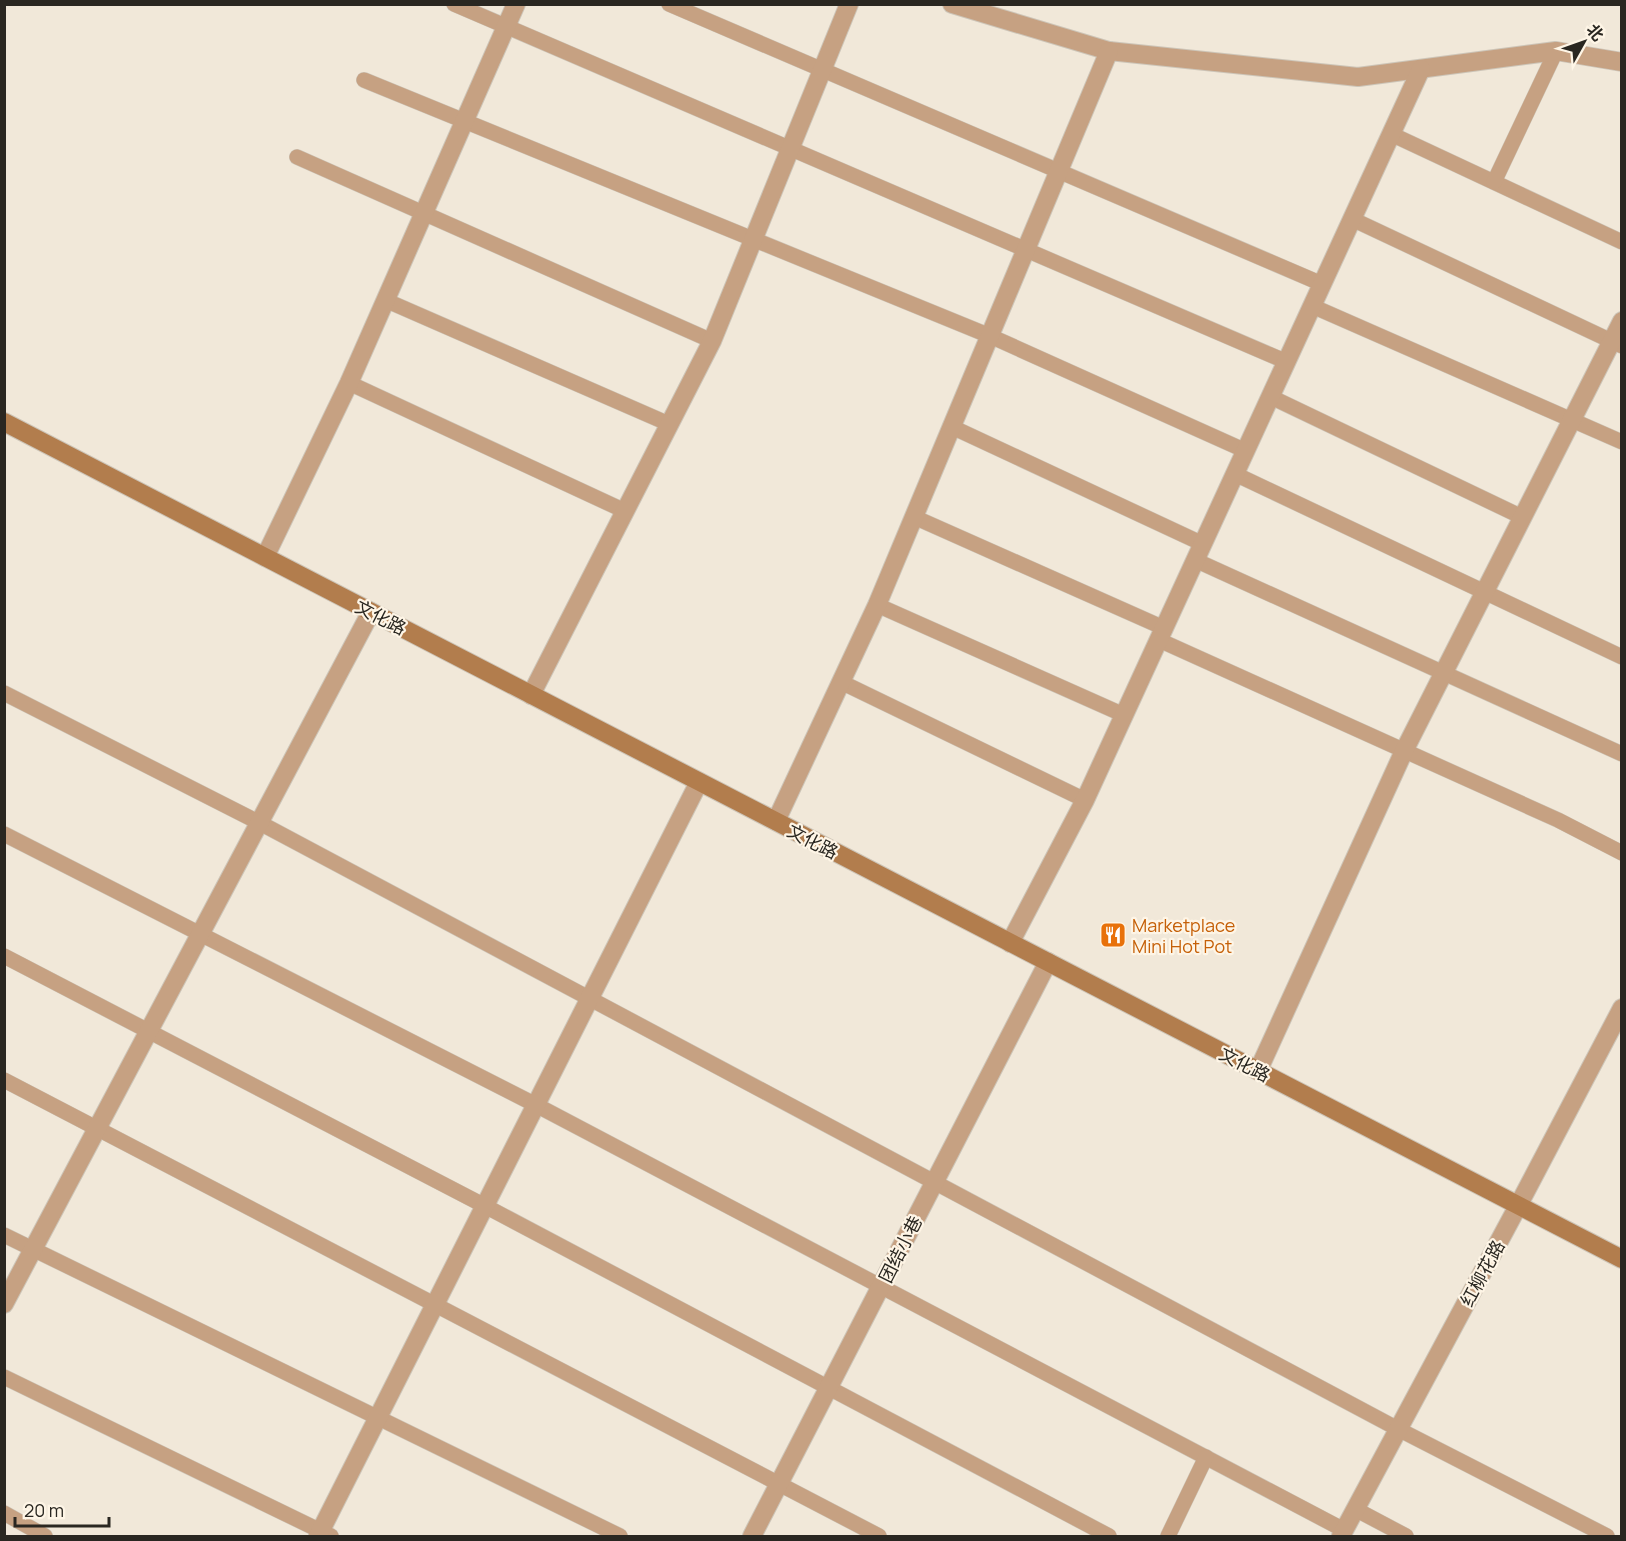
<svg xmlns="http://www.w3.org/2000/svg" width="1626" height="1541" font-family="Manrope,'Noto Sans SC',sans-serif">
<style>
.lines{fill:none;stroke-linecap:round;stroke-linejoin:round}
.service-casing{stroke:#cdc5b8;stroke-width:16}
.minor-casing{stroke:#cdc5b8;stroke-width:20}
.secondary-casing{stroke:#cdc5b8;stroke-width:20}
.service{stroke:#c6a182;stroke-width:15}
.minor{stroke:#c6a182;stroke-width:18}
.secondary{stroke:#b27d4d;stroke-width:18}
.labels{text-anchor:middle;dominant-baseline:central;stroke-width:4.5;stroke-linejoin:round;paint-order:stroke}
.street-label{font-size:18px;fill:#2a2721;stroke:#fef5e6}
.food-label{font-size:18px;fill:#c56008;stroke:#fef5e6;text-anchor:start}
</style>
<rect width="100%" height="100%" fill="#f1e8d9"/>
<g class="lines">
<defs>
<g id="service">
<path d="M 454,4 L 1287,362"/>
<path d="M 669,4 L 1322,284"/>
<path d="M 364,80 L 990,336 L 1246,451"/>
<path d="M 1391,134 L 1622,242"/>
<path d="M 297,157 L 712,341"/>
<path d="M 1494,182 L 1556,51"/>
<path d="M 1352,219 L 1622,346"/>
<path d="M 385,300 L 669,424"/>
<path d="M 1312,306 L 1622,442"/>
<path d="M 349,383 L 625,511"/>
<path d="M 1271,397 L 1522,517"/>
<path d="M 952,427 L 1203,544"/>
<path d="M 1235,474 L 1622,657"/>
<path d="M 914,517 L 1164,628"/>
<path d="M 1195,560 L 1622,754"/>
<path d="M 877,605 L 1124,715"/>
<path d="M 1159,640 L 1558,820 L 1622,853"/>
<path d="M 841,682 L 1085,800"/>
<path d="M 4,693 L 260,823 L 1398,1429 L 1607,1536"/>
<path d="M 4,834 L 536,1105 L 1344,1530"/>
<path d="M 4,956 L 485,1206 L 1109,1536"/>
<path d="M 4,1080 L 879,1536"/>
<path d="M 4,1235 L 620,1536"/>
<path d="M 4,1377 L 331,1536"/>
<path d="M 1355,1509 L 1406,1536"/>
<path d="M 4,1513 L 45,1536"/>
<path d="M 1168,1536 L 1206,1457"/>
</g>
<g id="minor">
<path d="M 952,4 L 1109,51 L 1358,77 L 1556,51 L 1622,62"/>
<path d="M 265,557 L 349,383 L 516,4"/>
<path d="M 531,695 L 712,341 L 849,4"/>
<path d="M 776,821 L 877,605 L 1109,51"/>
<path d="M 1010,943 L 1085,800 L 1421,69"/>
<path d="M 1258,1071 L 1404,751 L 1622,321"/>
<path d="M 4,1304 L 371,612"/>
<path d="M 318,1536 L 699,782"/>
<path d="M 752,1536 L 1048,962"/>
<path d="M 1341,1536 L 1518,1206 L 1622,1008"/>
</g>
<path id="secondary" d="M 4,422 L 1622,1259"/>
</defs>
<!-- service casing -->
<use href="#service" class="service-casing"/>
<!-- minor casing -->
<use href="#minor" class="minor-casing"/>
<!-- secondary casing -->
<use href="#secondary" class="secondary-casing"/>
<!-- service -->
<use href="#service" class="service"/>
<!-- minor -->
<use href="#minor" class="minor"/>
<!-- secondary -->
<use href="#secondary" class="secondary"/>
</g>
<!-- icons -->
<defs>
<symbol id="restaurant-square" viewBox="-11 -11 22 22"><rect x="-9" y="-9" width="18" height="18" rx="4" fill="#e8710a" stroke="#fef5e6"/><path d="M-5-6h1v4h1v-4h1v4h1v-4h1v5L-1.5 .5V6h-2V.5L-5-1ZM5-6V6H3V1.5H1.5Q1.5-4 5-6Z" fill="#fff"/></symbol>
</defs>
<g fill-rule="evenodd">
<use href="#restaurant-square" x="1098" y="920" width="30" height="30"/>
</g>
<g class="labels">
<!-- street labels -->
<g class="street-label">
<text transform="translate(381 617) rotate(27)">文化路</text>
<text transform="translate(813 841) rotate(27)">文化路</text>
<text transform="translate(1245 1064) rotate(27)">文化路</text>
<text transform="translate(900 1249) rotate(-63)">团结小巷</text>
<text transform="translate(1482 1273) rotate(-62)">红柳花路</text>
</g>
<!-- food labels -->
<g class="food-label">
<text x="1132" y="925">Marketplace<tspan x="1132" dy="21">Mini Hot Pot</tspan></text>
</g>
</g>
<!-- border -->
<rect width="1626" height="1541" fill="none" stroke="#2a2721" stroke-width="12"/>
<!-- north arrow -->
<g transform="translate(1584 42) rotate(50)" stroke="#fef5e6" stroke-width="4.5" paint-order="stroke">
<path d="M0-4.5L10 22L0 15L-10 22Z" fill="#2a2721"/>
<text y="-9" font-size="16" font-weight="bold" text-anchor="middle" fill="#2a2721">北</text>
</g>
<!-- scale -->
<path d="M15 1517v9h94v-9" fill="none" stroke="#2a2721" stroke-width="3"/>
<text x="24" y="1517" font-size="18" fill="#2a2721" stroke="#fef5e6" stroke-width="4.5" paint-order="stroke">20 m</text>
</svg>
